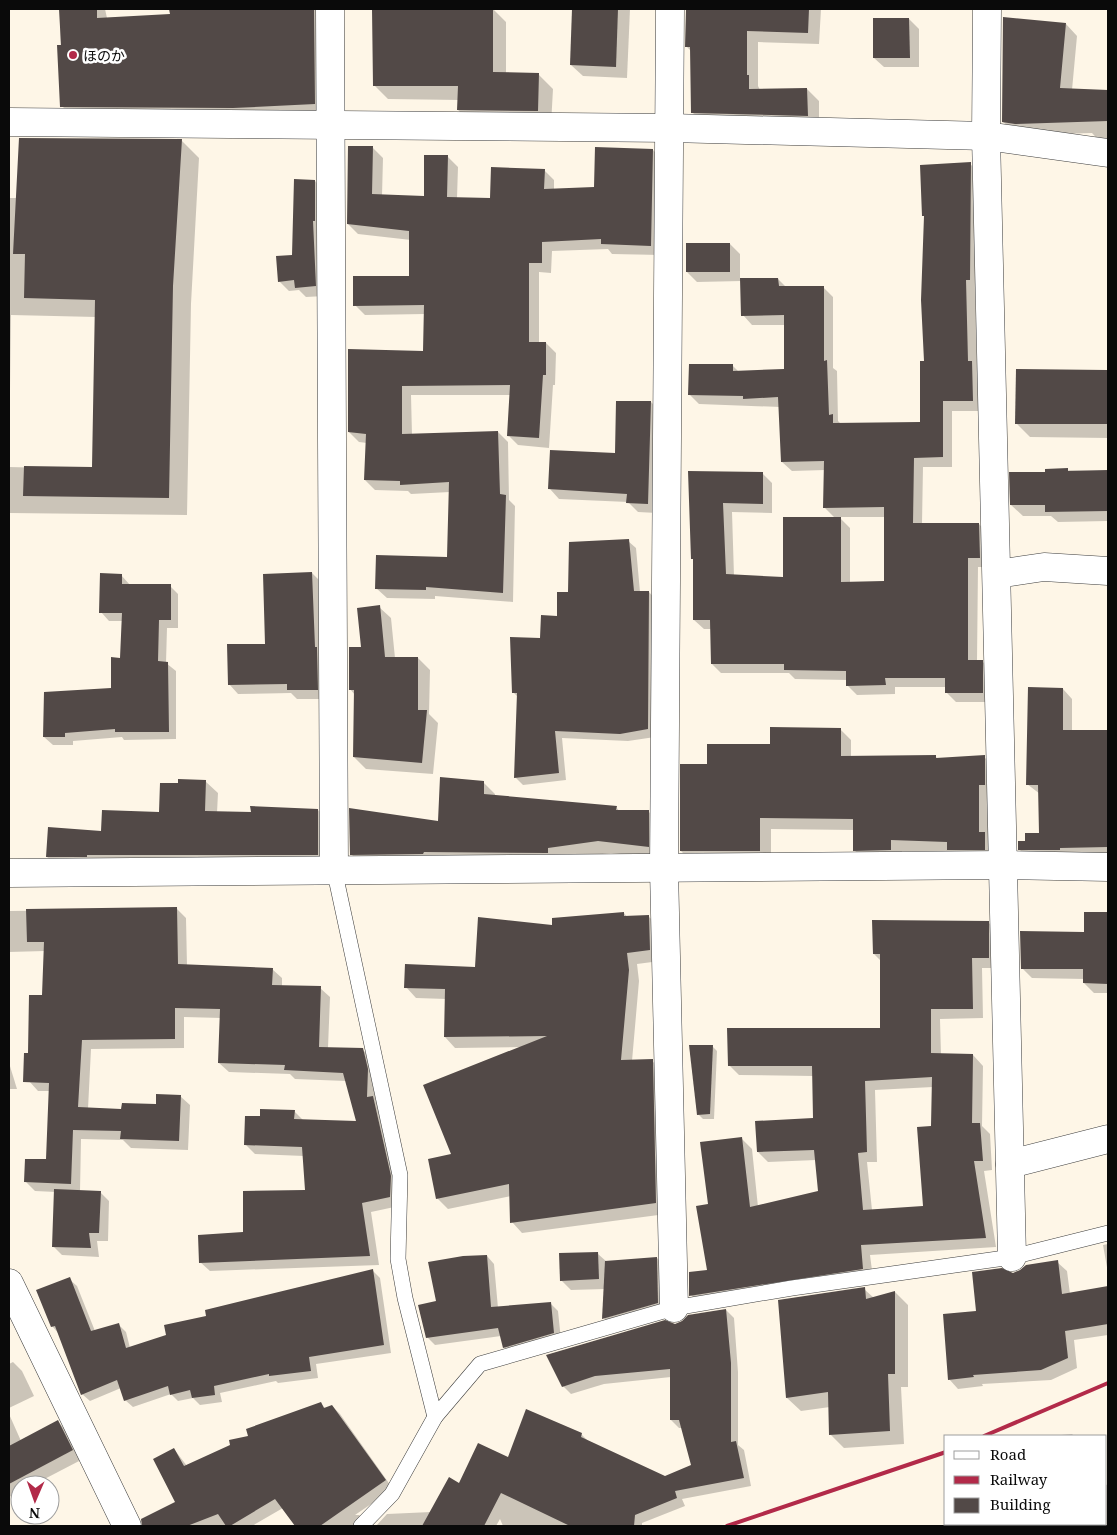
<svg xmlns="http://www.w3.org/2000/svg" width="1117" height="1535" font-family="'Noto Serif','Noto Sans JP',serif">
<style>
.shadow{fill:#0003;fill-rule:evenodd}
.building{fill:#524947;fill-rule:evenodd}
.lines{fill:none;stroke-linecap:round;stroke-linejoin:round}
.service-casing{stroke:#3d3d3d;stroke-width:16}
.minor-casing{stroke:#3d3d3d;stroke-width:29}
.tertiary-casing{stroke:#3d3d3d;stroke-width:29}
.service{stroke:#fff;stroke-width:15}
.minor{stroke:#fff;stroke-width:28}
.tertiary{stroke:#fff;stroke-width:28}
.rail{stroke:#b22a49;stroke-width:4}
.poi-dot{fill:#b22a49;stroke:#fff;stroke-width:2}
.labels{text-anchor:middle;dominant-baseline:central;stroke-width:5;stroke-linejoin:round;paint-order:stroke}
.poi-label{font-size:14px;fill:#0a0a0a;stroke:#fff;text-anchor:start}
</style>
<rect width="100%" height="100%" fill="#fef6e7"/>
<!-- shadow -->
<g class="shadow">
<path d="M 60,9 L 105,9 L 107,18 L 171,15 L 171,9 L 325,9 L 325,114 L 73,117 L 62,106 Z"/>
<path d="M 374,9 L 493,9 L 506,22 L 506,74 L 539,75 L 553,89 L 551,125 L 472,124 L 458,110 L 459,100 L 388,99 L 374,85 Z"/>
<path d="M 573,9 L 630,9 L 627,78 L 583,76 L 571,65 Z"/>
<path d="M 687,9 L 821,9 L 819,44 L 758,42 L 758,86 L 760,90 L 807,89 L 819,101 L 819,127 L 704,124 L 692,112 L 691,51 L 687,47 Z"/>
<path d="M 909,19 L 919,29 L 919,67 L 884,67 L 874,58 Z"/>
<path d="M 1066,24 L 1077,36 L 1072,90 L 1108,91 L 1108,147 L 1104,146 L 1092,133 L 1027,135 L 1015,133 L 1003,122 Z"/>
<path d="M 181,140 L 199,158 L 191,304 L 187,515 L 9,513 L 9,198 L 17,198 ZM 11,315 L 96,317 L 94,469 L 9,467 Z"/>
<path d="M 373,148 L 383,158 L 382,196 L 425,197 L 447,156 L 458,167 L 457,198 L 491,199 L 544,170 L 554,180 L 554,190 L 595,188 L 653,150 L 663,160 L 661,255 L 612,254 L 608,249 L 552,251 L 551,273 L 539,272 L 539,343 L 546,343 L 556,353 L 555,385 L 553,385 L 549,448 L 518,445 L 508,435 L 511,395 L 411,395 L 412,435 L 498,432 L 508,442 L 509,500 L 515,506 L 513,602 L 435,596 L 435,599 L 387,598 L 376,588 L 449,558 L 450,492 L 411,494 L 408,491 L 375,490 L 365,480 L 367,443 L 359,442 L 349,432 L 424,352 L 425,314 L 365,315 L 355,305 L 410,277 L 411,240 L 358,234 L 348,224 Z"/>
<path d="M 970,164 L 980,173 L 979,289 L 975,289 L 977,368 L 982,372 L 982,411 L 952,411 L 952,467 L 923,467 L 922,524 L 979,524 L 988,534 L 989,567 L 978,567 L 977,661 L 982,661 L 992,671 L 992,702 L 956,702 L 946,692 L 946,687 L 895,687 L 895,694 L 857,695 L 847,685 L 847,680 L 795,679 L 789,673 L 721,673 L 712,664 L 711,629 L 704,629 L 694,620 L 694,560 L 692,558 L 689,473 L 763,474 L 772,483 L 772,513 L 732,512 L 734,576 L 784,578 L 835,518 L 824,507 L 825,470 L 792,471 L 782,462 L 780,407 L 699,404 L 690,395 L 732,365 L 739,372 L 786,370 L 786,325 L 752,325 L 743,315 L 742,281 L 697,282 L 687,272 L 730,244 L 740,254 L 740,279 L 778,279 L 786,287 L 823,287 L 833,297 L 833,368 L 837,371 L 838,421 L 841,424 L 921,424 L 925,363 ZM 839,517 L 885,517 L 885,582 L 850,583 L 850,528 Z"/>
<path d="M 315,181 L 324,191 L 325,296 L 306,297 L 299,290 L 289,291 L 279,281 L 293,256 Z"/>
<path d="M 1017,371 L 1108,371 L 1108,438 L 1030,437 L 1017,424 Z"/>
<path d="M 651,402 L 661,412 L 657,513 L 638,512 L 628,502 L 559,499 L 550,489 L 616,455 Z"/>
<path d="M 1046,470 L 1108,471 L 1108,521 L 1058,522 L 1051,516 L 1023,516 L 1011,505 L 1046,473 Z"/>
<path d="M 628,541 L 636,548 L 640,592 L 649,592 L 656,600 L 655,737 L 628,741 L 562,738 L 566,780 L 523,785 L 515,777 L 518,697 L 513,692 L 541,639 L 558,617 L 569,593 Z"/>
<path d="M 312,573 L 321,582 L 326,699 L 297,699 L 291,693 L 238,694 L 229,684 L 267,646 Z"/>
<path d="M 121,575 L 130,585 L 170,586 L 178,594 L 178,628 L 167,628 L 166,663 L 176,671 L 176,739 L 124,740 L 122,737 L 73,741 L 73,745 L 53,745 L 44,737 L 112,689 L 121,659 L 122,621 L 109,621 L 101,612 Z"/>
<path d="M 379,607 L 391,618 L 395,658 L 418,658 L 430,670 L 429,714 L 438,723 L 433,774 L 366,769 L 354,757 L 355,695 L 350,689 L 362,648 Z"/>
<path d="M 1063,689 L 1072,699 L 1072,731 L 1108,731 L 1108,857 L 1029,859 L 1019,849 L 1026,842 L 1040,834 L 1040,794 L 1027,784 Z"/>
<path d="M 840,729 L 851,740 L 851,757 L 935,756 L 938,759 L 984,757 L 996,768 L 996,860 L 951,852 L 902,851 L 902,861 L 866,861 L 854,850 L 854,830 L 771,829 L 771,862 L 692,862 L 681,851 L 708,765 L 771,745 Z"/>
<path d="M 205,781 L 218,793 L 217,813 L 318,810 L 330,823 L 330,867 L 60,869 L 47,857 L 160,814 L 179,785 Z"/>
<path d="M 483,782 L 495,794 L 495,797 L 616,807 L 620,812 L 648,811 L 660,823 L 660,858 L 611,853 L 559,859 L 363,866 L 351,854 L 439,822 Z"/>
<path d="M 177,909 L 186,918 L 187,966 L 272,969 L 282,978 L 282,986 L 320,988 L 330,997 L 328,1048 L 363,1050 L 372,1059 L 376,1079 L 376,1100 L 382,1106 L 399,1206 L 371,1212 L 379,1265 L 210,1271 L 200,1262 L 306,1192 L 304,1156 L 255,1154 L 246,1145 L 261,1118 L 294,1111 L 303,1120 L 357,1122 L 346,1081 L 295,1079 L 290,1074 L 229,1072 L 219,1063 L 221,1018 L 184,1017 L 184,1048 L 91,1049 L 88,1109 L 123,1110 L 157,1106 L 180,1096 L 190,1105 L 188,1150 L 131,1148 L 123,1140 L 81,1139 L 80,1191 L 100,1192 L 109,1201 L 108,1241 L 97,1241 L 99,1257 L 62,1255 L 53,1246 L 56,1192 L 35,1191 L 26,1182 L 47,1161 L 50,1091 L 38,1091 L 29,1081 L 43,997 L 45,951 L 9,952 L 9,911 Z"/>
<path d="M 624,913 L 627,917 L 649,917 L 660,927 L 660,961 L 637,964 L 639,981 L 632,1061 L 652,1061 L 663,1071 L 666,1214 L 522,1233 L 512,1222 L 511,1196 L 448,1209 L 437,1198 L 453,1155 L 523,1047 L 455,1048 L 445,1037 L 446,999 L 416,998 L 406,987 L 476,968 L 553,926 Z"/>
<path d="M 1085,913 L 1108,913 L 1108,993 L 1094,993 L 1084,983 L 1084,979 L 1032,978 L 1022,968 L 1085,933 Z"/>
<path d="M 988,922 L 998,932 L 999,968 L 982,968 L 983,1018 L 940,1019 L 941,1055 L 973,1055 L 983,1066 L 982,1126 L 990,1134 L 992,1170 L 984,1171 L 996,1247 L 870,1255 L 873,1278 L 701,1306 L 691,1295 L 708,1271 L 709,1205 L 741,1138 L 752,1149 L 758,1207 L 819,1192 L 816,1160 L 768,1162 L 758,1152 L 814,1119 L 813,1076 L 739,1075 L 729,1065 L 881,1029 L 881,961 L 874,954 ZM 933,1087 L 932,1127 L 924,1207 L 872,1210 L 867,1162 L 877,1162 L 875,1090 Z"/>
<path d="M 712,1046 L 717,1051 L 714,1119 L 703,1119 L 698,1114 Z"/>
<path d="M 9,1063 L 17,1089 L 9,1089 Z"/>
<path d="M 1108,1244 L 1108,1273 L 1103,1245 Z"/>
<path d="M 598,1254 L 607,1262 L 657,1258 L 667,1268 L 668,1312 L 613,1328 L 604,1318 L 605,1289 L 571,1290 L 561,1280 Z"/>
<path d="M 487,1256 L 494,1264 L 498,1308 L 550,1303 L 558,1311 L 561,1340 L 512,1354 L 504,1347 L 501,1336 L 435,1345 L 427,1337 Z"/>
<path d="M 1057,1262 L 1067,1271 L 1070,1294 L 1108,1288 L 1108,1335 L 1074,1340 L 1077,1368 L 1051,1380 L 982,1384 L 983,1386 L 958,1389 L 949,1379 L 977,1312 L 1013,1274 Z"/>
<path d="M 372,1270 L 380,1278 L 391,1353 L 316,1364 L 318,1378 L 278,1383 L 276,1381 L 220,1393 L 222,1402 L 200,1405 L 193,1398 L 178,1401 L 171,1394 L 133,1407 L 125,1400 L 121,1388 L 90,1401 L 82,1394 L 59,1334 L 52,1326 L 69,1279 L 77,1286 L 95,1331 L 119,1325 L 126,1332 L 130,1348 L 168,1336 L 208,1317 Z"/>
<path d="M 864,1289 L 874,1298 L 895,1292 L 908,1305 L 908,1387 L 901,1387 L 904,1444 L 844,1448 L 830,1434 L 830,1407 L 801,1411 L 787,1398 Z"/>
<path d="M 726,1310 L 734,1318 L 738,1372 L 738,1445 L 744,1450 L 751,1486 L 682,1499 L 685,1506 L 642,1523 L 642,1526 L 503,1526 L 500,1519 L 496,1526 L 467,1526 L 462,1524 L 463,1526 L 376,1526 L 387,1514 L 431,1512 L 460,1485 L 509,1459 L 581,1434 L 589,1442 L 665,1477 L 693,1466 L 682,1428 L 679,1428 L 671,1420 L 671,1377 L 604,1384 L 571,1394 L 563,1386 L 675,1325 Z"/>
<path d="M 13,1362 L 22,1371 L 34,1396 L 9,1408 L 9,1364 Z"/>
<path d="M 321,1404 L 326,1409 L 332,1406 L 340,1414 L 393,1489 L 355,1515 L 359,1515 L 367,1523 L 364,1526 L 296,1526 L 283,1508 L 252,1526 L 153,1526 L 149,1517 L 177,1503 L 174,1449 L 187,1466 Z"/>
<path d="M 9,1414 L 21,1441 L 58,1422 L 67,1431 L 81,1460 L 33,1485 L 20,1485 L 20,1492 L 9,1497 Z"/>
<path d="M 1072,1434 L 1074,1436 L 1050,1436 Z"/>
<path d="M 1108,1484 L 1108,1526 L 994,1526 L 994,1524 L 1106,1524 L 1106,1485 Z"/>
</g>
<!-- building -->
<g class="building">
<path d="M 59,9 L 97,9 L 97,18 L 170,14 L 169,9 L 314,9 L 315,104 L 233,108 L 60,107 L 57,45 L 61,45 Z"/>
<path d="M 372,9 L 493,9 L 493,72 L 539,73 L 538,111 L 457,110 L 458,86 L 373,86 Z"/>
<path d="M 572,9 L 618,9 L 616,67 L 570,65 Z"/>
<path d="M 686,9 L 809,9 L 808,33 L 747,31 L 747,75 L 749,75 L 749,89 L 807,88 L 808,116 L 691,113 L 690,47 L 685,47 Z"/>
<path d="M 1003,17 L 1066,23 L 1060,88 L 1108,90 L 1108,121 L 1015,124 L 1002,122 Z"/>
<path d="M 873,18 L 909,18 L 910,58 L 873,58 Z"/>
<path d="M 19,138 L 182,139 L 173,286 L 169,498 L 23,496 L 24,466 L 92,467 L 95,300 L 24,298 L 25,254 L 13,254 Z"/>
<path d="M 348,146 L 373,146 L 372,194 L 424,196 L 424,155 L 448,155 L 447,197 L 490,198 L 491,167 L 545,169 L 544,189 L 594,187 L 595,147 L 653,149 L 651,246 L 601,244 L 601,239 L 542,242 L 542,263 L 529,263 L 529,342 L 546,342 L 546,375 L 543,375 L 539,438 L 507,436 L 510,385 L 402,386 L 402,434 L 498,431 L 500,494 L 506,495 L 503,593 L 426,587 L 426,590 L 375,589 L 376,555 L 447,557 L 449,482 L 400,485 L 400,481 L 364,480 L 366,434 L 348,432 L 348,349 L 423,351 L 424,305 L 353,306 L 353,276 L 409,276 L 409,231 L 347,224 Z"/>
<path d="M 971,162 L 970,280 L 966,280 L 968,361 L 972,361 L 973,401 L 943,401 L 943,457 L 914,458 L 913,523 L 979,523 L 980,558 L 968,558 L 968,660 L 983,660 L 983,693 L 945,693 L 945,678 L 885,678 L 886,685 L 846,686 L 846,671 L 784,670 L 784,664 L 711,664 L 710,620 L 693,620 L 693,559 L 691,559 L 688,471 L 763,472 L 763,504 L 723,503 L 726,574 L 783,577 L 783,517 L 841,517 L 841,582 L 884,581 L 884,507 L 823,508 L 824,461 L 781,462 L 778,397 L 743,399 L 743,396 L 688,395 L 689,364 L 733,364 L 733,371 L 784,369 L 784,315 L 741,316 L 740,278 L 778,278 L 779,286 L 824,286 L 824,361 L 827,360 L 829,415 L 833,414 L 833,423 L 920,422 L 920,361 L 924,361 L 921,300 L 924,216 L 922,216 L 920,165 Z"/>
<path d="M 294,179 L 315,180 L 315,221 L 313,221 L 316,286 L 295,288 L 294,280 L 278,282 L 276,256 L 292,255 Z"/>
<rect x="686" y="243" width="44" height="29"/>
<path d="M 1016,369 L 1107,370 L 1107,424 L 1015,424 Z"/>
<path d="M 616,401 L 651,401 L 648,504 L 626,503 L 627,494 L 548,489 L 550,450 L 615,453 Z"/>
<path d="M 1068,468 L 1068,471 L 1108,470 L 1108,511 L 1045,512 L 1045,505 L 1010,505 L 1009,472 L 1045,472 L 1045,469 Z"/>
<path d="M 629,539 L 634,591 L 649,591 L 648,729 L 620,734 L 555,731 L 559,773 L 514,778 L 517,693 L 512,693 L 510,637 L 540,638 L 541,615 L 557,616 L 557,592 L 568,592 L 569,542 Z"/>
<path d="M 312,572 L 315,647 L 317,647 L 318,690 L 287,690 L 287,684 L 228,685 L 227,644 L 265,644 L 263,574 Z"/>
<path d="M 100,573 L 122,574 L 122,584 L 171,584 L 171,620 L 159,620 L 158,661 L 168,662 L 169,732 L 115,732 L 115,729 L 65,733 L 65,737 L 43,737 L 44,692 L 111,688 L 111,657 L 120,658 L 122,613 L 99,613 Z"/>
<path d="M 380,605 L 385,657 L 418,657 L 418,710 L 427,710 L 422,763 L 353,757 L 354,690 L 349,690 L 349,647 L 361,647 L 357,608 Z"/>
<path d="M 1028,687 L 1063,688 L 1063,730 L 1108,730 L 1108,847 L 1060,848 L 1060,850 L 1018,850 L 1018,841 L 1025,841 L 1025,833 L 1039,833 L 1038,785 L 1026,785 Z"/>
<path d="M 770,727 L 841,728 L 841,756 L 936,755 L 936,758 L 985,755 L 985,785 L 979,785 L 979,832 L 985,832 L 985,850 L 947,850 L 947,842 L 891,840 L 891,850 L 853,851 L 853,819 L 760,818 L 760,851 L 680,851 L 680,764 L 707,764 L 707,744 L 770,744 Z"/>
<path d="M 440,777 L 484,781 L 484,794 L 617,806 L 616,810 L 649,810 L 649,847 L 598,841 L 548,848 L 548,853 L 424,852 L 423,854 L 350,855 L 349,808 L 438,821 Z"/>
<path d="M 178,779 L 206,780 L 205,811 L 251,812 L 250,806 L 318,809 L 318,855 L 87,855 L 87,857 L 46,857 L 48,827 L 101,831 L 102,810 L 159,812 L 160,783 L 178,783 Z"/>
<path d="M 177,907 L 178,964 L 273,968 L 272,985 L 321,986 L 319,1047 L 363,1048 L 368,1069 L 367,1097 L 373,1096 L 391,1176 L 390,1197 L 362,1203 L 370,1256 L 199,1263 L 198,1235 L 243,1232 L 243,1191 L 305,1190 L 302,1147 L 244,1145 L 245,1116 L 260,1116 L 260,1109 L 295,1110 L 294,1119 L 356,1121 L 343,1073 L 284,1070 L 285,1065 L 218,1063 L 220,1009 L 175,1008 L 175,1039 L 82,1040 L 78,1107 L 121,1109 L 122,1103 L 156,1104 L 156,1094 L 181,1095 L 179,1141 L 120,1139 L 121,1131 L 73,1130 L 71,1184 L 24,1182 L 25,1159 L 46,1159 L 49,1083 L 23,1082 L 24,1053 L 28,1053 L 29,995 L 42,995 L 44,942 L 27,942 L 26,909 Z"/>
<path d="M 624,912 L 624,916 L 649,915 L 650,950 L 627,953 L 629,970 L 621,1060 L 653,1059 L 656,1203 L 510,1223 L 509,1184 L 436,1199 L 428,1159 L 451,1154 L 423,1085 L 547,1036 L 444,1037 L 445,989 L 404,988 L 405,964 L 475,967 L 478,917 L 552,925 L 552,918 Z"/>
<path d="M 1084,912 L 1108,912 L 1108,984 L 1083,983 L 1083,969 L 1021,969 L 1020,931 L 1084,932 Z"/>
<path d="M 872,920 L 989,921 L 989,958 L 972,958 L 973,1009 L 931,1009 L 931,1053 L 973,1054 L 972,1123 L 980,1123 L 983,1161 L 974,1161 L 986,1238 L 861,1245 L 863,1269 L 689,1296 L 689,1272 L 707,1270 L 696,1206 L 708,1204 L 700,1142 L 742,1137 L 750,1207 L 818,1191 L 814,1150 L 757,1152 L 755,1121 L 813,1118 L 812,1066 L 728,1066 L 727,1028 L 880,1028 L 880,954 L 873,954 ZM 932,1077 L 931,1126 L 917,1127 L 923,1206 L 863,1210 L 858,1153 L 867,1152 L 865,1081 Z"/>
<path d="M 689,1045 L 713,1045 L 710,1114 L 697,1115 Z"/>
<path d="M 54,1189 L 101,1191 L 99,1233 L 89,1233 L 91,1248 L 52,1247 Z"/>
<path d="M 598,1252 L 599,1279 L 560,1281 L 559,1253 Z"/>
<path d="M 487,1255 L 491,1307 L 551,1302 L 554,1333 L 503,1348 L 498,1328 L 426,1338 L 418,1305 L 436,1301 L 428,1262 L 463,1256 Z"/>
<path d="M 657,1257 L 658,1303 L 602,1319 L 605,1261 Z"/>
<path d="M 1058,1260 L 1062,1294 L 1108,1286 L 1108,1324 L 1065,1331 L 1068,1358 L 1041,1370 L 973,1375 L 974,1377 L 948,1380 L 943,1314 L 976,1311 L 972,1272 L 1002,1268 L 1013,1273 L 1020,1270 L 1026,1265 Z"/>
<path d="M 373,1269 L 384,1345 L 309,1357 L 311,1371 L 269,1376 L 269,1374 L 214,1386 L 215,1395 L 192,1398 L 190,1390 L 170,1395 L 168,1386 L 124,1401 L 117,1380 L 81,1395 L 55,1326 L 51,1327 L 36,1290 L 70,1277 L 91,1331 L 119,1323 L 126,1348 L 166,1335 L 164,1325 L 206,1316 L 205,1310 Z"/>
<path d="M 865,1287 L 866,1299 L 895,1291 L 895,1374 L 888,1374 L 890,1431 L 829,1435 L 828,1392 L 786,1398 L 778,1300 Z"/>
<path d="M 726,1309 L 731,1363 L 731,1442 L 736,1441 L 744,1478 L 675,1491 L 677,1498 L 635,1515 L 634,1526 L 570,1526 L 501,1493 L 484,1526 L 422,1526 L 449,1477 L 459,1483 L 478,1443 L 508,1457 L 526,1409 L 582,1433 L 581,1437 L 665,1476 L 691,1465 L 679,1420 L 670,1420 L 670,1369 L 595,1376 L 562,1387 L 546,1355 L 665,1320 L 675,1324 L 682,1321 L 688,1315 Z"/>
<path d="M 321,1402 L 324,1408 L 332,1405 L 386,1480 L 320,1526 L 295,1526 L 275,1499 L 230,1526 L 226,1526 L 218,1514 L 187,1526 L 142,1526 L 141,1519 L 175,1502 L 153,1459 L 174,1448 L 184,1466 L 230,1445 L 229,1440 L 248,1436 L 246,1429 Z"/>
<path d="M 58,1420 L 73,1450 L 9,1484 L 9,1446 Z"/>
</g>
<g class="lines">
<defs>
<g id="service">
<path d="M 334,869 L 400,1175 L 398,1259 L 405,1298 L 435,1417 L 480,1364 L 674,1308 L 792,1288 L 1012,1257 L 1108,1233"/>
<path d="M 361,1526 L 392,1494 L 435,1417"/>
</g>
<g id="minor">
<path d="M 330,9 L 334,869"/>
<path d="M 670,9 L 664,869 L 674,1308"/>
<path d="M 987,9 L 986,136 L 1012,1257"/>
<path d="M 9,122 L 670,128 L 986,136 L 1108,153"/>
<path d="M 997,574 L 1044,567 L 1108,571"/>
<path d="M 9,873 L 1003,865 L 1108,867"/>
<path d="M 1010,1164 L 1108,1139"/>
</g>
<path id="tertiary" d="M 9,1283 L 127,1526"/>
</defs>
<!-- service casing -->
<use href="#service" class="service-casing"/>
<!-- minor casing -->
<use href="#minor" class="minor-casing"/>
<!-- tertiary casing -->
<use href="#tertiary" class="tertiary-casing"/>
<!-- service -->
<use href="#service" class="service"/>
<!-- minor -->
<use href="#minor" class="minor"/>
<!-- tertiary -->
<use href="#tertiary" class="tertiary"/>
<!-- rail -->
<g class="rail">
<path d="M 984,1436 L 1108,1383"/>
<path d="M 727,1526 L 946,1452"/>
</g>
</g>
<!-- markers -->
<circle class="poi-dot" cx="73" cy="55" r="5"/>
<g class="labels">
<!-- poi labels -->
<g class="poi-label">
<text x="83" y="55">ほのか</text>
</g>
</g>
<!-- border -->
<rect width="1117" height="1535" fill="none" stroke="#0a0a0a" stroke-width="20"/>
<!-- legend -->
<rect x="944" y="1435" width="162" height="90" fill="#ffffff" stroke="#9d9d9d"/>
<rect x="954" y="1451" width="25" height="8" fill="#ffffff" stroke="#9d9d9d"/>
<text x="990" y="1460" font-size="15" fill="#0a0a0a">Road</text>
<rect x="954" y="1476" width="25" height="8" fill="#b22a49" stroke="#9d9d9d"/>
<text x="990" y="1485" font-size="15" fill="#0a0a0a">Railway</text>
<rect x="954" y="1498" width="25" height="15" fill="#524947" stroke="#9d9d9d"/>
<text x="990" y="1510" font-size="15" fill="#0a0a0a">Building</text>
<!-- north arrow -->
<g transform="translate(35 1500) rotate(182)"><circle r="24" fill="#ffffff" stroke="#9d9d9d"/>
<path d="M0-4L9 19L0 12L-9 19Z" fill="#b22a49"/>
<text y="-8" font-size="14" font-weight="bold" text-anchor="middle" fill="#0a0a0a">N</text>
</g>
</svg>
